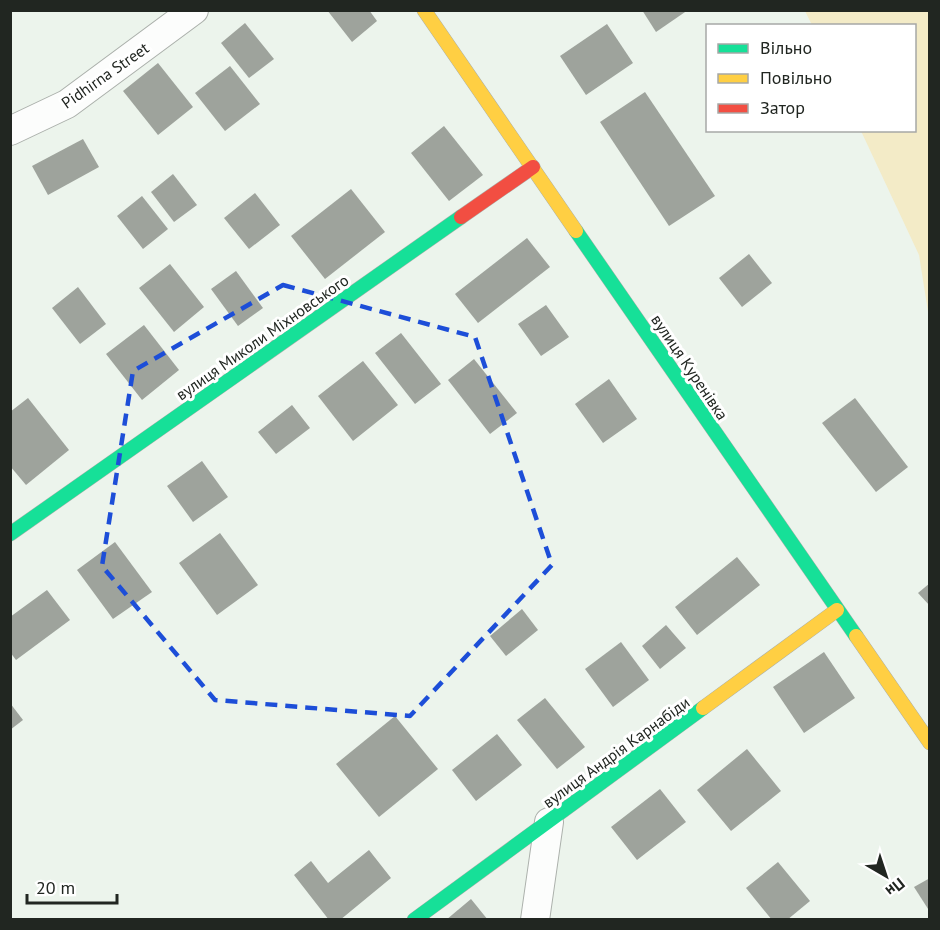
<svg xmlns="http://www.w3.org/2000/svg" width="940" height="930" font-family="'PT Sans',sans-serif">
<style>
.green{fill:#f3ebc7}
.building{fill:#9ea39c}
.lines{fill:none;stroke-linecap:round;stroke-linejoin:round}
.street-casing{stroke:#abb0ab;stroke-width:30}
.fast-casing{stroke:#abb0ab;stroke-width:15}
.slow-casing{stroke:#abb0ab;stroke-width:15}
.jam-casing{stroke:#abb0ab;stroke-width:15}
.street{stroke:#fcfdfc;stroke-width:28}
.fast{stroke:#16e098;stroke-width:14}
.slow{stroke:#ffcf43;stroke-width:14}
.jam{stroke:#f24e42;stroke-width:14}
.marked{fill:none;stroke:#1d4ed8;stroke-width:4.5;stroke-dasharray:12 8;stroke-linejoin:round}
.labels{text-anchor:middle;dominant-baseline:central;stroke-width:6;stroke-linejoin:round;paint-order:stroke}
.street-label{font-size:16px;fill:#212621;stroke:#fff}
</style>
<rect width="100%" height="100%" fill="#ecf4ec"/>
<!-- green -->
<path class="green" d="M 805,11 L 929,11 L 929,318 L 919,255 L 861,131 L 914,130 L 914,26 L 812,25 Z"/>
<!-- building -->
<g class="building">
<path d="M 327,10 L 369,10 L 377,21 L 352,42 Z"/>
<path d="M 642,10 L 688,10 L 656,32 Z"/>
<path d="M 245,23 L 274,59 L 249,78 L 221,43 Z"/>
<path d="M 607,24 L 633,63 L 586,95 L 560,56 Z"/>
<path d="M 158,63 L 193,107 L 158,135 L 123,91 Z"/>
<path d="M 230,66 L 260,104 L 225,131 L 195,93 Z"/>
<path d="M 645,92 L 715,196 L 669,226 L 600,122 Z"/>
<path d="M 444,126 L 483,175 L 449,201 L 411,153 Z"/>
<path d="M 83,139 L 99,167 L 48,195 L 32,166 Z"/>
<path d="M 173,174 L 197,205 L 174,222 L 151,192 Z"/>
<path d="M 351,189 L 385,232 L 325,279 L 291,236 Z"/>
<path d="M 255,193 L 280,225 L 249,249 L 224,218 Z"/>
<path d="M 142,196 L 168,229 L 143,249 L 117,216 Z"/>
<path d="M 527,238 L 550,267 L 478,323 L 455,294 Z"/>
<path d="M 749,254 L 772,283 L 742,307 L 719,278 Z"/>
<path d="M 170,264 L 204,307 L 174,332 L 139,288 Z"/>
<path d="M 236,271 L 263,308 L 238,326 L 211,289 Z"/>
<path d="M 78,287 L 106,324 L 80,344 L 52,308 Z"/>
<path d="M 546,305 L 569,337 L 541,356 L 518,324 Z"/>
<path d="M 144,325 L 179,370 L 142,400 L 106,354 Z"/>
<path d="M 401,333 L 441,384 L 415,404 L 375,353 Z"/>
<path d="M 474,359 L 517,413 L 490,434 L 448,380 Z"/>
<path d="M 363,361 L 398,405 L 353,441 L 318,396 Z"/>
<path d="M 609,379 L 637,419 L 603,443 L 575,404 Z"/>
<path d="M 28,398 L 69,450 L 26,485 L 10,466 L 10,412 Z"/>
<path d="M 855,398 L 908,467 L 876,492 L 822,423 Z"/>
<path d="M 292,405 L 310,428 L 276,454 L 258,432 Z"/>
<path d="M 202,461 L 228,497 L 193,522 L 167,486 Z"/>
<path d="M 220,533 L 258,585 L 217,615 L 179,563 Z"/>
<path d="M 115,542 L 152,592 L 113,619 L 77,570 Z"/>
<path d="M 737,557 L 760,585 L 697,635 L 675,607 Z"/>
<path d="M 930,583 L 930,606 L 918,593 Z"/>
<path d="M 47,590 L 70,620 L 16,660 L 10,652 L 10,617 Z"/>
<path d="M 522,609 L 538,630 L 506,656 L 490,636 Z"/>
<path d="M 666,625 L 686,648 L 660,669 L 642,646 Z"/>
<path d="M 621,642 L 649,680 L 613,707 L 585,669 Z"/>
<path d="M 824,652 L 855,698 L 804,733 L 773,687 Z"/>
<path d="M 545,698 L 585,747 L 557,769 L 517,720 Z"/>
<path d="M 10,703 L 23,720 L 10,730 Z"/>
<path d="M 395,716 L 438,769 L 379,817 L 336,764 Z"/>
<path d="M 497,734 L 522,765 L 476,801 L 452,770 Z"/>
<path d="M 747,749 L 781,791 L 731,831 L 697,790 Z"/>
<path d="M 660,789 L 686,822 L 637,860 L 611,827 Z"/>
<path d="M 369,850 L 391,878 L 340,920 L 329,920 L 294,875 L 311,861 L 328,883 Z"/>
<path d="M 778,862 L 810,901 L 787,920 L 772,920 L 746,888 Z"/>
<path d="M 930,878 L 930,912 L 914,887 Z"/>
<path d="M 471,899 L 488,920 L 446,920 Z"/>
</g>
<g class="lines">
<defs>
<g id="street">
<path d="M 10,131 L 67,104 L 194,10"/>
<path d="M 535,920 L 549,822"/>
</g>
<g id="fast">
<path d="M 576,231 L 856,636"/>
<path d="M 10,534 L 461,217"/>
<path d="M 414,920 L 703,708"/>
</g>
<g id="slow">
<path d="M 424,10 L 576,231"/>
<path d="M 856,636 L 930,743"/>
<path d="M 703,708 L 837,610"/>
</g>
<path id="jam" d="M 461,217 L 533,167"/>
</defs>
<!-- street casing -->
<use href="#street" class="street-casing"/>
<!-- fast casing -->
<use href="#fast" class="fast-casing"/>
<!-- slow casing -->
<use href="#slow" class="slow-casing"/>
<!-- jam casing -->
<use href="#jam" class="jam-casing"/>
<!-- street -->
<use href="#street" class="street"/>
<!-- fast -->
<use href="#fast" class="fast"/>
<!-- slow -->
<use href="#slow" class="slow"/>
<!-- jam -->
<use href="#jam" class="jam"/>
</g>
<!-- marked area -->
<path class="marked" d="M 283,285 L 475,337 L 552,565 L 410,716 L 215,700 L 102,566 L 133,371 Z"/>
<g class="labels">
<!-- street labels -->
<g class="street-label">
<text transform="translate(105 75) rotate(-35)">Pidhirna Street</text>
<text transform="translate(262 337) rotate(-35)">вулиця Миколи Міхновського</text>
<text transform="translate(690 367) rotate(56)">вулиця Куренівка</text>
<text transform="translate(616 752) rotate(-36)">вулиця Андрія Карнабіди</text>
</g>
</g>
<!-- border -->
<rect width="940" height="930" fill="none" stroke="#212621" stroke-width="24"/>
<!-- legend -->
<rect x="706" y="24" width="210" height="108" fill="#ffffff" stroke="#a6a8a6" stroke-width="1.5"/>
<rect x="718" y="44" width="30" height="9" fill="#16e098" stroke="#a6a8a6" stroke-width="1.5"/>
<text x="760" y="54" font-size="18" fill="#212621">Вільно</text>
<rect x="718" y="74" width="30" height="9" fill="#ffcf43" stroke="#a6a8a6" stroke-width="1.5"/>
<text x="760" y="84" font-size="18" fill="#212621">Повільно</text>
<rect x="718" y="104" width="30" height="9" fill="#f24e42" stroke="#a6a8a6" stroke-width="1.5"/>
<text x="760" y="114" font-size="18" fill="#212621">Затор</text>
<!-- north arrow -->
<g transform="translate(886 876) rotate(141)" stroke="#ffffff" stroke-width="4.5" paint-order="stroke">
<path d="M0-4.5L10 22L0 15L-10 22Z" fill="#212621"/>
<text y="-9" font-size="16" font-weight="bold" text-anchor="middle" fill="#212621">Пн</text>
</g>
<!-- scale -->
<path d="M27 894v9h90v-9" fill="none" stroke="#212621" stroke-width="3"/>
<text x="36" y="894" font-size="18" fill="#212621" stroke="#ffffff" stroke-width="4.5" paint-order="stroke">20 m</text>
</svg>
